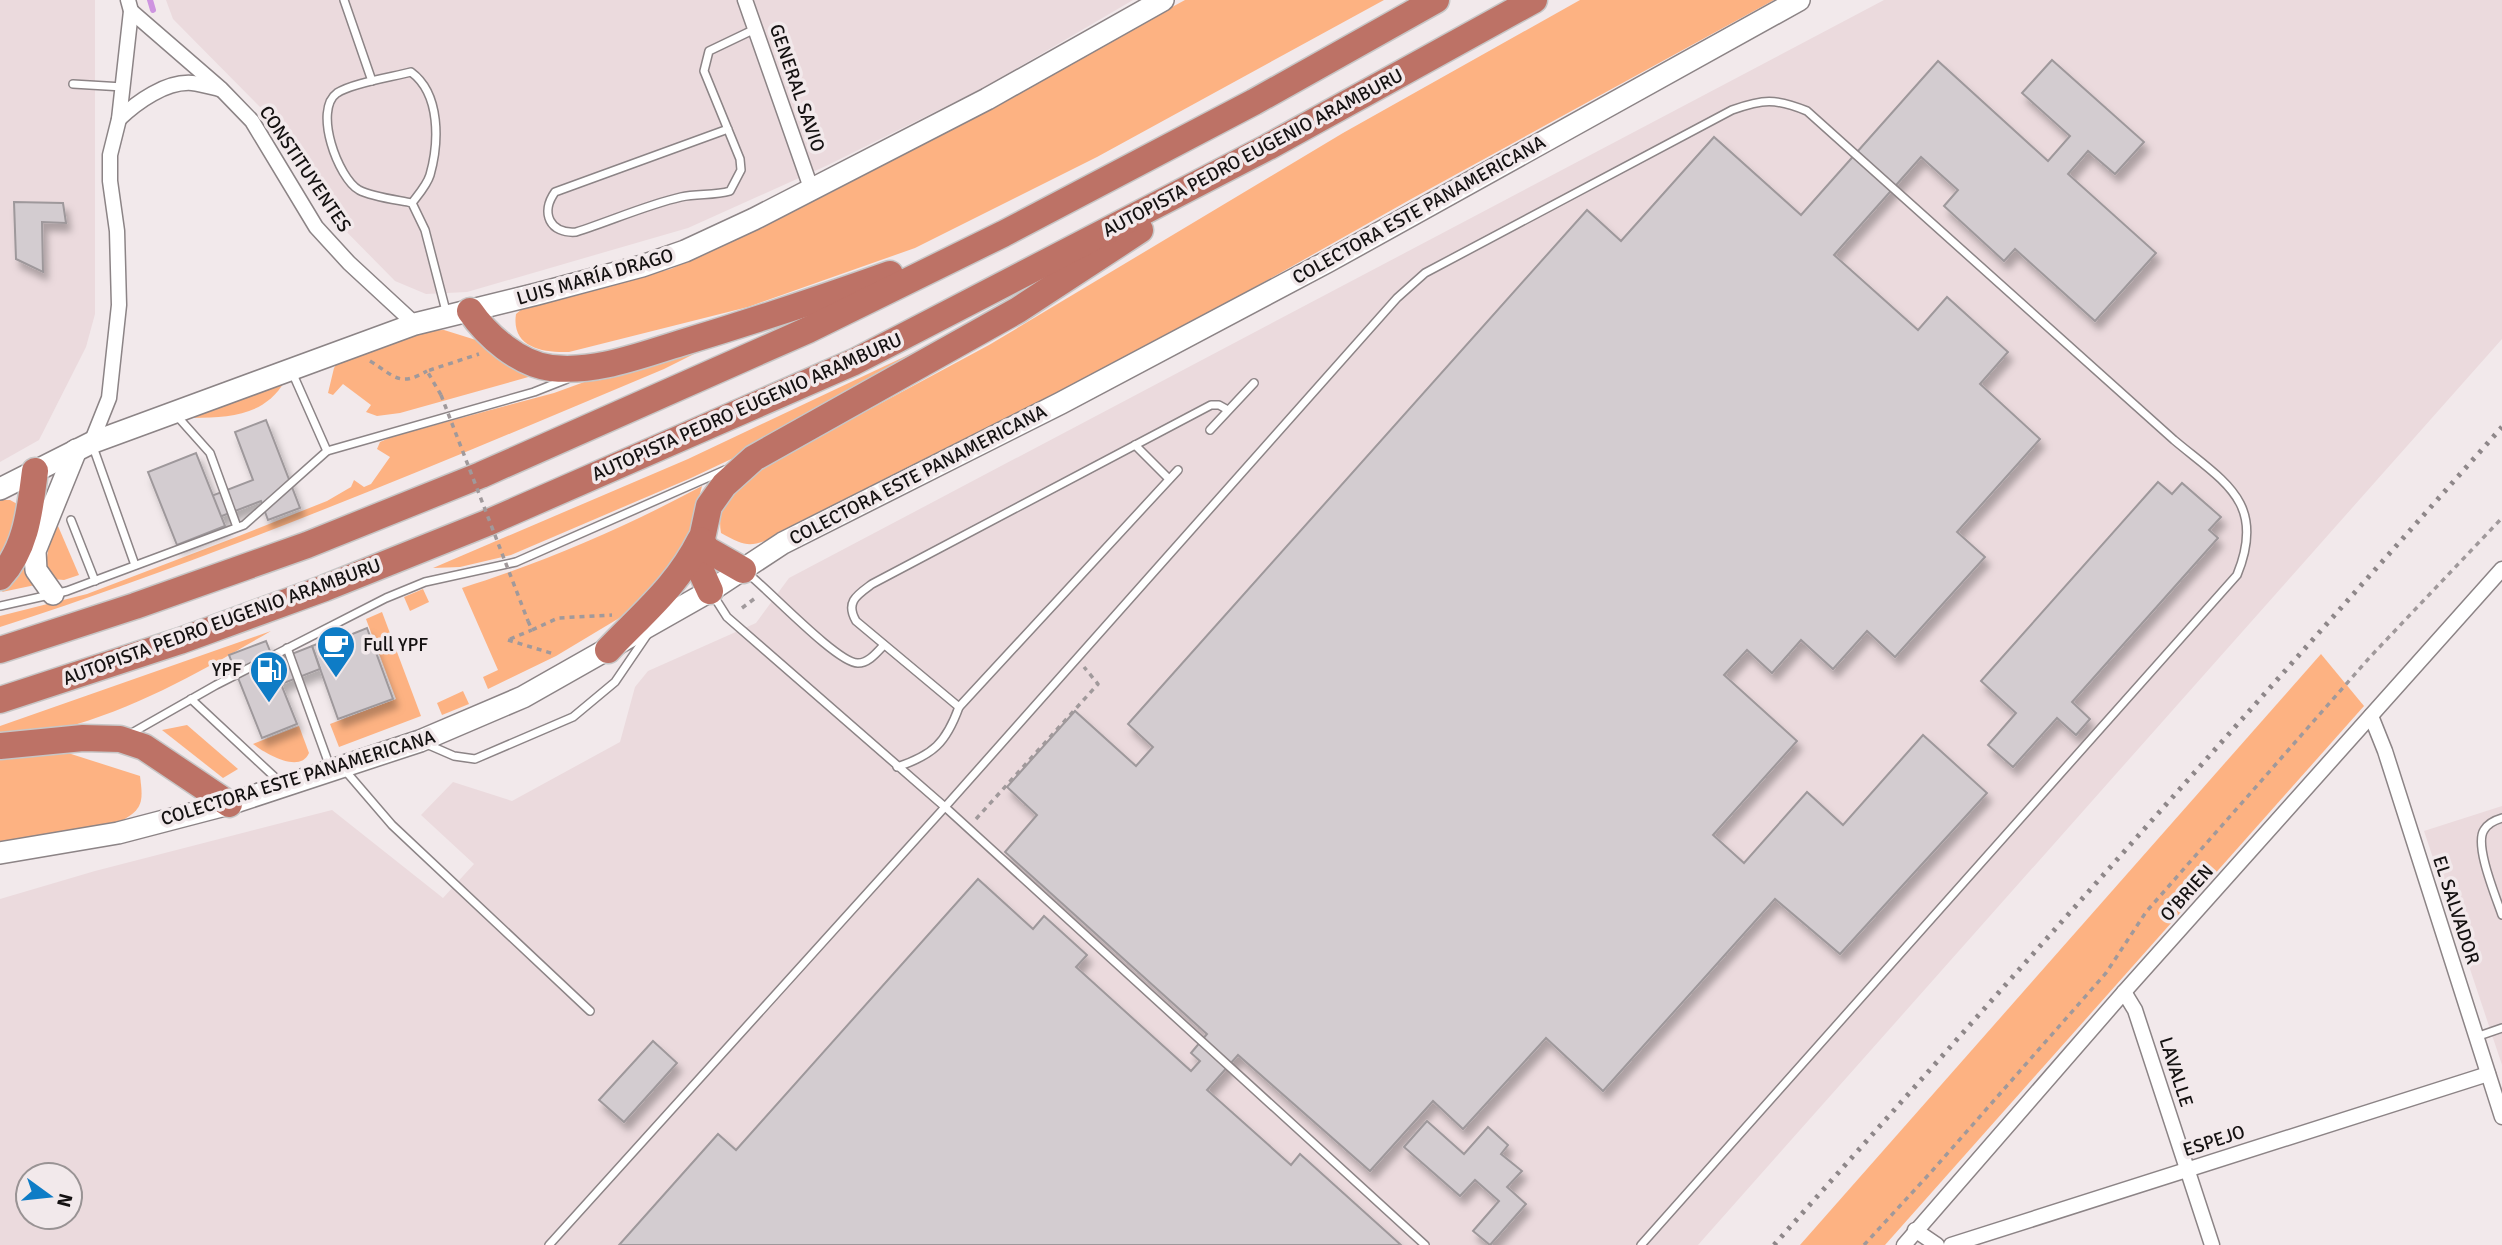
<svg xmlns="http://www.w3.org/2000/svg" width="2502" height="1245" font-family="Signika,sans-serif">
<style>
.built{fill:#ebdadd;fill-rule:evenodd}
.green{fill:#fdb282}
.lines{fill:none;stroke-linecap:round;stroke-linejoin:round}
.stream{stroke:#ce94e0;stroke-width:6}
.building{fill:#d3ccd0;stroke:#9e989b;stroke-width:2;filter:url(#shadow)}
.lane-casing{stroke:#8c8486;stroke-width:10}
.street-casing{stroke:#8c8486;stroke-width:17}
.secondary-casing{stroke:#8c8486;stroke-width:24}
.highway-casing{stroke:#c7c6c6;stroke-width:29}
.path{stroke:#a0999b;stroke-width:3.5;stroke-dasharray:5 5;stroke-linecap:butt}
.lane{stroke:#fff;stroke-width:7}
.street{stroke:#fff;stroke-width:14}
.secondary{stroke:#fff;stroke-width:21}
.highway{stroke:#bd7266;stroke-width:26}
.rail{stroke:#8e8789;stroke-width:5;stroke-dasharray:3.5 7;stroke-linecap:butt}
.path-bridge{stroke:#a0999b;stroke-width:3.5;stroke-dasharray:5 5;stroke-linecap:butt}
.labels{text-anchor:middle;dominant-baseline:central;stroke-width:7;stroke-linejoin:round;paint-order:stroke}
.street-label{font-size:19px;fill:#141111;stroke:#f2e9eb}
.poi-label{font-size:19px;fill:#141111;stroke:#f2e9eb;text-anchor:start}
</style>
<defs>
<filter id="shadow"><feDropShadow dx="4.5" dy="8" stdDeviation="3.5" flood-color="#0004"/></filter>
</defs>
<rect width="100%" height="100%" fill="#f2e9eb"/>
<!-- built -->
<g class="built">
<path d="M 0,0 L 95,0 L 95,314 L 86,347 L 39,440 L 0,462 Z"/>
<path d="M 166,0 L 1133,0 L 983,88 L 828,165 L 688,228 L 467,292 L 426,294 L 395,281 L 332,217 L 262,109 L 173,19 Z"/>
<path d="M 1884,0 L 2502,0 L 2502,339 L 1698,1245 L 0,1245 L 0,899 L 95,871 L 332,810 L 443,898 L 474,864 L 421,815 L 453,782 L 512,801 L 620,742 L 635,687 L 648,671 L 756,623 L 789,578 ZM 28,1175 L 70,1175 L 70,1217 L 28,1217 Z"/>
<path d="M 2502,806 L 2502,1065 L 2424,831 Z"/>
</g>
<!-- green -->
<g class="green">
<path d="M 1185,0 L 1384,0 L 1097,157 L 915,248 L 748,307 L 569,352 C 542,353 511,347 516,314 L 529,303 L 671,269 L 834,191 Z"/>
<path d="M 1580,0 L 1774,0 L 1413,198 L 1108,370 L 778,536 C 750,547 748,548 721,533 C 717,509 727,496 742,478 L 989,345 L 1343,133 Z"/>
<path d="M 444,330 L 476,340 L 539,374 L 400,413 L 377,416 L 366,412 L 371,405 L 343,384 L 333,395 L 328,393 L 334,368 L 341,357 L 417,331 Z"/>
<path d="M 961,330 L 761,445 L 691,478 L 511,555 L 460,567 L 433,568 L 688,459 Z"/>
<path d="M 726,338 L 664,369 C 445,461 226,554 0,627 L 0,616 L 87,594 L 239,536 L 327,501 L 351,487 L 354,480 L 364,487 L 371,484 L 390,457 L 377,449 L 380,442 L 394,436 L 554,393 L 642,361 Z"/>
<path d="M 285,381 C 264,416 231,417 193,418 Z"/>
<path d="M 702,486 L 688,540 L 641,605 L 556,656 L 488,689 L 483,677 L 498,670 L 462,588 C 542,563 628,526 702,486 Z"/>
<path d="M 0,500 L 10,500 L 19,505 L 21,518 L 0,565 Z"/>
<path d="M 58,526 L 79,575 L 64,580 L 52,579 L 45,570 L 50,538 Z"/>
<path d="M 35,534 L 40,584 L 2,592 L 17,570 Z"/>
<path d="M 423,589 L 429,602 L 410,611 L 404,597 Z"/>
<path d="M 382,612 L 421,716 L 339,747 L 330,724 L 396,699 L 366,619 Z"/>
<path d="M 271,631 C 205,669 138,708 63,728 C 43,733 21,735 0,739 L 0,726 Z"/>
<path d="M 2321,654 L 2364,706 L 1885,1245 L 1800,1245 Z"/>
<path d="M 463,691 L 469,704 L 442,715 L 437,703 Z"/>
<path d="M 187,725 L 238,769 L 223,778 L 162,730 Z"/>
<path d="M 299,726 L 309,753 C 300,774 266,754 253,744 Z"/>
<path d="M 68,753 L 140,776 C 143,800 144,809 121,821 L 0,843 L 0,757 Z"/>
</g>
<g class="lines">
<!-- stream -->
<path class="stream" d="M 150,0 L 153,10"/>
</g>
<!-- building -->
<g class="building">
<path d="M 2052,60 L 2144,142 L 2115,174 L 2088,151 L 2068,174 L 2156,253 L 2095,321 L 2015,249 L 2004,261 L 1944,206 L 1958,190 L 1921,157 L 1834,255 L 1918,330 L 1947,297 L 2008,352 L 1980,384 L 2040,439 L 1957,532 L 1985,557 L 1895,657 L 1867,631 L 1833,669 L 1801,640 L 1772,673 L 1747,650 L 1724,675 L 1797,741 L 1713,835 L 1744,863 L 1807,792 L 1843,825 L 1923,735 L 1987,793 L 1840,954 L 1775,899 L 1603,1091 L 1546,1038 L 1463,1129 L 1433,1101 L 1370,1171 L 1238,1055 L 1207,1090 L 1291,1165 L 1300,1154 L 1401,1245 L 619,1245 L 718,1134 L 736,1150 L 978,879 L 1033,929 L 1044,916 L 1087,955 L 1076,967 L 1191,1071 L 1200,1061 L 1191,1053 L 1207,1034 L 1005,852 L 1037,815 L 1007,787 L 1075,711 L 1136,766 L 1153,747 L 1128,724 L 1587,210 L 1621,241 L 1714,137 L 1801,215 L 1938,61 L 2048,161 L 2070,136 L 2022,93 Z"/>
<path d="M 14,202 L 63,203 L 66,223 L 42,222 L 43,272 L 16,259 Z"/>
<path d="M 266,420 L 300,508 L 268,520 L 261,501 L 214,519 L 206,498 L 253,480 L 235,432 Z"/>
<path d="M 196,453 L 225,526 L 177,545 L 148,472 Z"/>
<path d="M 2158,482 L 2172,494 L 2182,483 L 2221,517 L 2209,530 L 2218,538 L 2072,702 L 2090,719 L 2076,735 L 2057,718 L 2013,767 L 1988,745 L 2016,713 L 1981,681 Z"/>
<path d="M 367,628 L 393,699 L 338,719 L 312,646 L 348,631 L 350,635 Z"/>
<path d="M 266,641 L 274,661 L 312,646 L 320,669 L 281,684 L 297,724 L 262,738 L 229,655 Z"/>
<path d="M 653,1041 L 677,1063 L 624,1122 L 599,1100 Z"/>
<path d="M 1427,1121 L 1464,1154 L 1488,1127 L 1508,1145 L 1501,1154 L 1522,1171 L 1507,1187 L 1526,1204 L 1490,1245 L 1473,1231 L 1499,1201 L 1475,1180 L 1460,1196 L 1404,1147 Z"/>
</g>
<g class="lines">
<defs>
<g id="lane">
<path d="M 344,0 L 372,81"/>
<path d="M 73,84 L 123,87"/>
<path d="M 728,129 L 555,192 C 540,213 550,234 576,232 C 611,221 646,205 681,197 C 697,193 714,196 730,191 L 741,170 L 740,159 L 704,71 L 709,51 L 755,29"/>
<path d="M 412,203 C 418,195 427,185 430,175 C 439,143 441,94 411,72 C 392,77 352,83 337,93 C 313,110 338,178 359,190 C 372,197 398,200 412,203 L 425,230 L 447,315"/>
<path d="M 292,372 L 327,451"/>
<path d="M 177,416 L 210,453 L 237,527"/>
<path d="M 1210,430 L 1254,383"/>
<path d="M 92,444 L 135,565"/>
<path d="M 1135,445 L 1169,479"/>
<path d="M 71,520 L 95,581"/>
<path d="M 746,572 C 768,589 838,664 858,663 C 869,663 877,652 884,645"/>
<path d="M 713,595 L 727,617 L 945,807 L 1425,1245"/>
<path d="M 0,606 L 67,591 L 244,525 L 327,451 L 534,392 L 567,379"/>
<path d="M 287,648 L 330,767"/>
<path d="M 191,699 L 280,782"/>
<path d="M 959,707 L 856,621 C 845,602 857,595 872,584 L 1211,405 L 1219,405 L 1228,410"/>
<path d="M 130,734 L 216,685 L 386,598 L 425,582 L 516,562 L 725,470"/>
<path d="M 424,743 L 454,756 L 475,759 L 573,717 L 615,682 L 647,635"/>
<path d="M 897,767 C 933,755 946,743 959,707 L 1178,470"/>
<path d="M 343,768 L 392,825 L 590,1011"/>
<path d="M 2502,818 C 2495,820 2488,823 2484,830 C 2474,845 2496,897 2502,915"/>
<path d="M 2476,1037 L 2502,1028"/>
<path d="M 549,1245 L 945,807 L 1397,298 L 1425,273 L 1732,110 C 1763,99 1775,98 1807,111 L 2174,440 C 2224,482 2267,502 2237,575 L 1641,1245"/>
</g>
<g id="street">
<path d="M 745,0 L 811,188"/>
<path d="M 131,11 L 221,89 L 252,121 L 316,227 L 349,263 L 415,324"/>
<path d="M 119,119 C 137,102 166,81 192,83 C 201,84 211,87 219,89"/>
<path d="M 91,443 L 109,398 L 119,305 L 117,231 L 110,181 L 110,155 L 119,119 L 131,11 L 128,0"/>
<path d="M 2371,716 L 2385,751 L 2502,1117"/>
<path d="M 2124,992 L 2135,1010 L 2212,1245"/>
<path d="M 1915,1230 L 1937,1245"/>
<path d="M 1904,1245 L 2124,992 L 2502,569"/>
<path d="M 1951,1245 L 2488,1074"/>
</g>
<g id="secondary">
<path d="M 0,489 L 91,443 L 415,324 L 537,294 L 642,266 L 685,251 L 754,219 L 987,99 L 1163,0"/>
<path d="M 53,594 L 36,570 L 35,551 L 76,450"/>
<path d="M 0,853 L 118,833 L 229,804 L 420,741 L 523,697 L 710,591 L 783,543 L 1061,403 L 1327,262 L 1799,0"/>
</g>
<g id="highway">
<path d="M 470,311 C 487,336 519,364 551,368 C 596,373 638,356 681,343 C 751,322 820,299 890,274"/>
<path d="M 0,577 C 27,548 30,508 35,471"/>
<path d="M 710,591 L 700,569 L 698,557 L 709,506 L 724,485 L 754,458 L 1018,310 L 1140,230"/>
<path d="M 0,650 L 135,606 L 307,545 L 481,475 L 808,330 L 1003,234 L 1254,102 L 1436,0"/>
<path d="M 608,650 C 643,613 677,586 700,540 L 708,550 L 743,570"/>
<path d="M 0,700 L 180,641 L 325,588 L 487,523 L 854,362 L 1268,147 L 1534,0"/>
<path d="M 0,746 L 83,738 L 120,739 L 144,747 L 229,804"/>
</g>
</defs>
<!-- lane casing -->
<use href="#lane" class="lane-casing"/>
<!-- street casing -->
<use href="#street" class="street-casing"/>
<!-- secondary casing -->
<use href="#secondary" class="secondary-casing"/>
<!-- highway casing -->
<use href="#highway" class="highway-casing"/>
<!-- path -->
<g class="path">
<path d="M 370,361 C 396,377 399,387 427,371"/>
<path d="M 441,395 L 427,371 L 479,354"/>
<path d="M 742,608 L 754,599"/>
<path d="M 528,621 L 532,630 L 558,618 L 612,615"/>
<path d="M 510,639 L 532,630"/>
<path d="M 508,640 L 554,654"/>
<path d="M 976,819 L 1098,684 L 1084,667"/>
<path d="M 1864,1245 L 1932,1171 L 2106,973 L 2146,912 L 2370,657 L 2502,518"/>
</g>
<!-- lane -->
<use href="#lane" class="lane"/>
<!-- street -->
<use href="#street" class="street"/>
<!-- secondary -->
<use href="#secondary" class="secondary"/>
<!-- highway -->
<use href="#highway" class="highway"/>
<!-- rail -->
<path class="rail" d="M 1774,1245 L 2502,427"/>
<!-- path-bridge -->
<path class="path-bridge" d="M 441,395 L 528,621"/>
</g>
<!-- icons -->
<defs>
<symbol id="cafe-pin" viewBox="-11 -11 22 30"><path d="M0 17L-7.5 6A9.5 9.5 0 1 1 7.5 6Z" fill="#0e7cc6" stroke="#f2e9eb"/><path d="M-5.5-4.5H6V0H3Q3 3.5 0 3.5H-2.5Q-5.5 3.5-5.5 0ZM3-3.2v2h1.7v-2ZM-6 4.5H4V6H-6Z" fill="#fff"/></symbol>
<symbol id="fuel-pin" viewBox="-11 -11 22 30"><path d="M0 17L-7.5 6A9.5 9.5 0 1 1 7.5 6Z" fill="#0e7cc6" stroke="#f2e9eb"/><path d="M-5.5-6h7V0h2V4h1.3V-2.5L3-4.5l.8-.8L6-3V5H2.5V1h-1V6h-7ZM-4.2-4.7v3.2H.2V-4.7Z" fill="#fff"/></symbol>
</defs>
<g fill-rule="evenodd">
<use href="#cafe-pin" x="314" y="623" width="44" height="60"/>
<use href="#fuel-pin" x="247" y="648" width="44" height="60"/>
</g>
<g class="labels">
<!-- street labels -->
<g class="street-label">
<text transform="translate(797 88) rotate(71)">GENERAL SAVIO</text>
<text transform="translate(1253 153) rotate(-28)">AUTOPISTA PEDRO EUGENIO ARAMBURU</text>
<text transform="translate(305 169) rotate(56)">CONSTITUYENTES</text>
<text transform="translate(1419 210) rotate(-29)">COLECTORA ESTE PANAMERICANA</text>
<text transform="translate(595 277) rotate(-16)">LUIS MARÍA DRAGO</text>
<text transform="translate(747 407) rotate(-24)">AUTOPISTA PEDRO EUGENIO ARAMBURU</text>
<text transform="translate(918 475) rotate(-27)">COLECTORA ESTE PANAMERICANA</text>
<text transform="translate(222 622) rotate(-20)">AUTOPISTA PEDRO EUGENIO ARAMBURU</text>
<text transform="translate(298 778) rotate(-17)">COLECTORA ESTE PANAMERICANA</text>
<text transform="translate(2187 893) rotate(-48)">O'BRIEN</text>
<text transform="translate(2456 910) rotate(72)">EL SALVADOR</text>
<text transform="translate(2176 1072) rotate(72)">LAVALLE</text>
<text transform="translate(2214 1141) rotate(-18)">ESPEJO</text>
</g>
<!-- poi labels -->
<g class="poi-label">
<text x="363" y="645">Full YPF</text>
<text x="242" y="670" text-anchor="end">YPF</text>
</g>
</g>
<!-- north arrow -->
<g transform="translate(49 1196) rotate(105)"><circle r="33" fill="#f2e9eb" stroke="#999394" stroke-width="2"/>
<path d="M0-5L12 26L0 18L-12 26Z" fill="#0e7cc6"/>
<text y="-10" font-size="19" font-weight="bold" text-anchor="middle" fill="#141111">N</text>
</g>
</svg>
